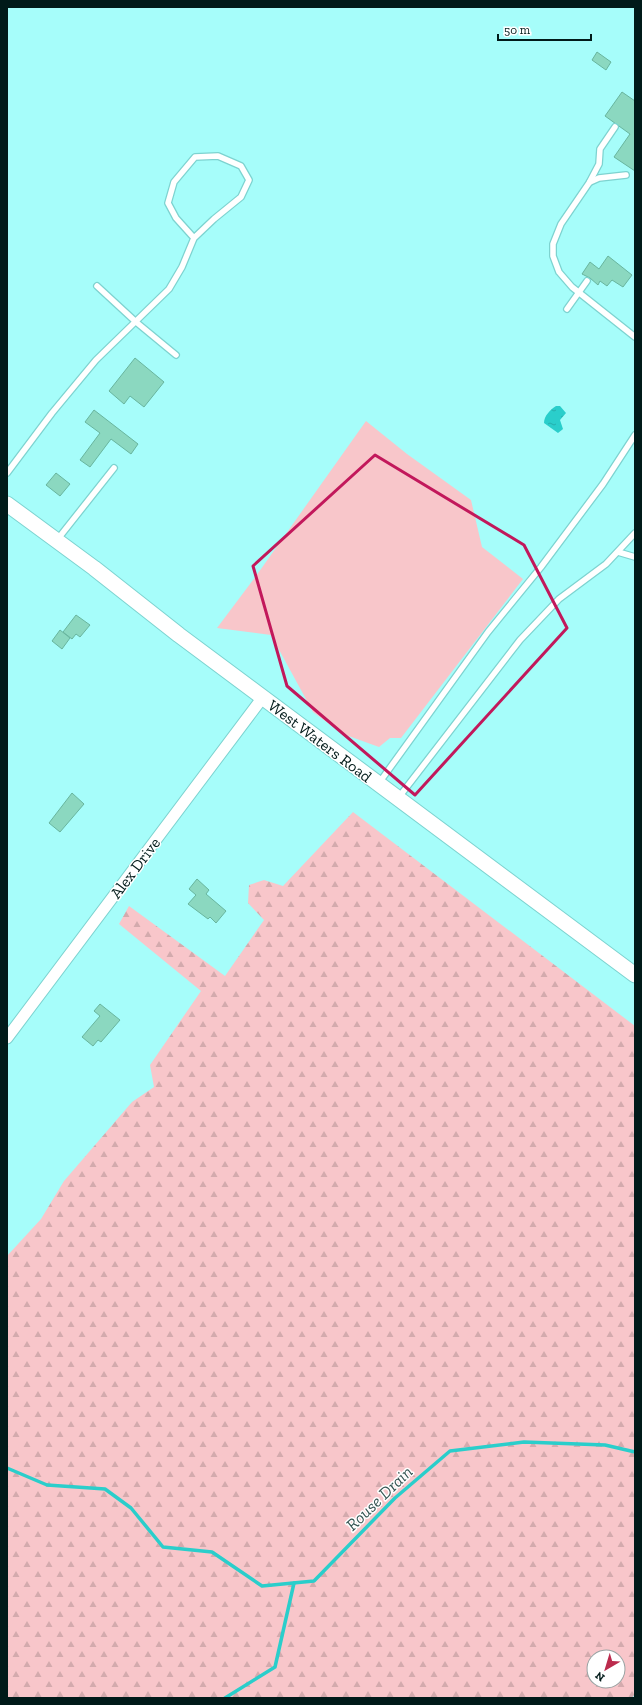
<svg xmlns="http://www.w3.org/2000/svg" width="642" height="1705" font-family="'Zilla Slab',serif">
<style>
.forest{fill:url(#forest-firs);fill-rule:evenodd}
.pitch{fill:#f8c6ca}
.water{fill:url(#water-ripples)}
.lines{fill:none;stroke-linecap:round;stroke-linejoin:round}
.stream{stroke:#2acecb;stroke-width:3.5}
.building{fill:#8bd8c0;stroke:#68b59e}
.lane-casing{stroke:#7dd3d0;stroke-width:8}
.street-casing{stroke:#7dd3d0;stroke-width:13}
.secondary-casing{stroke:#7dd3d0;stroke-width:17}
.lane{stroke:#fff;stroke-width:5.5}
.street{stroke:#fff;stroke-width:11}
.secondary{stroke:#fff;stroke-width:15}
.marked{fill:none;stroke:#c2185b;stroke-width:3;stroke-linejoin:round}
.labels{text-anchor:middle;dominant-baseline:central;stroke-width:3;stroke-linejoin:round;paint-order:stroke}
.street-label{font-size:16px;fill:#001a19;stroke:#fff}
.water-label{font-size:17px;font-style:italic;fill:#345452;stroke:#fff}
</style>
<defs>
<pattern id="forest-firs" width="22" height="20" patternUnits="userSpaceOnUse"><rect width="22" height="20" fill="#f8c6ca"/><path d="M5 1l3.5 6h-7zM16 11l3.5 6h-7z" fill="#d3aaad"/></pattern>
<pattern id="water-ripples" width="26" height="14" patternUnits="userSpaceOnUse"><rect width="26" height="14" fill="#2acecb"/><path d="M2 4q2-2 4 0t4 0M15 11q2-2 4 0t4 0" fill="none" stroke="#24b0ae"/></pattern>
</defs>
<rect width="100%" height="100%" fill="#a6fdfa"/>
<!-- forest -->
<path class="forest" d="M 353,812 L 635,1026 L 635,1694 L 632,1698 L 7,1698 L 7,1256 L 41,1219 L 64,1181 L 132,1102 L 154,1087 L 150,1065 L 201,991 L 119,924 L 129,906 L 225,976 L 264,920 L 248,903 L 249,885 L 264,880 L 283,886 ZM 594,1657 L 618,1657 L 618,1681 L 594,1681 Z"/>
<!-- pitch -->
<path class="pitch" d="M 366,421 L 407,454 L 471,500 L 482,547 L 523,579 L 401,738 L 390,738 L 379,747 L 343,734 L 313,712 L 271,635 L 217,628 L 256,576 Z"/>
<!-- water -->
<path class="water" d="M 556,406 L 560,406 L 566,413 L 560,420 L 563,429 L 558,433 L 544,423 C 544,416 550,410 556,406 Z"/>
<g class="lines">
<!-- stream -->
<g class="stream">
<path d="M 7,1468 L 47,1485 L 105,1489 L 131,1508 L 163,1547 L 212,1552 L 262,1586 L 314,1581 L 395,1498 L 450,1451 L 524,1442 L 605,1445 L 635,1452"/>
<path d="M 225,1698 L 275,1667 L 294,1583"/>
</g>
</g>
<!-- building -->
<g class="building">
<path d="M 597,52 L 611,62 L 606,70 L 592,60 Z"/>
<path d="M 622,92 L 635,101 L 635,171 L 614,157 L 630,134 L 605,116 Z"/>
<path d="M 608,256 L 632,275 L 623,287 L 612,280 L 607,286 L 600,281 L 598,285 L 590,278 L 582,274 L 590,262 L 599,269 Z"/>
<path d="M 135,358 L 164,382 L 144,407 L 130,396 L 124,404 L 109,391 Z"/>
<path d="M 94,410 L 138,444 L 131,454 L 111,439 L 90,467 L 80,460 L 100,433 L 85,422 Z"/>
<path d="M 56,473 L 70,484 L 60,496 L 46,485 Z"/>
<path d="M 76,615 L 90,625 L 80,637 L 76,634 L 72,639 L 63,632 Z"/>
<path d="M 60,630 L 70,638 L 62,649 L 52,641 Z"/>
<path d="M 72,793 L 84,804 L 60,832 L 49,823 Z"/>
<path d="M 197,879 L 209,890 L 206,894 L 226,911 L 216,923 L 210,917 L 208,919 L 188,904 L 196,895 L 189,889 Z"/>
<path d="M 100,1004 L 120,1020 L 101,1042 L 98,1040 L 93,1046 L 82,1037 L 100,1016 L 94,1011 Z"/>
</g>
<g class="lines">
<defs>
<g id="lane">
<path d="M 615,127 L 600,149 L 599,164 L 589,183 L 561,224 L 553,244 L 553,256 L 559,272 L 572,287 L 635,337"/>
<path d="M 590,182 L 599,178 L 626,175"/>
<path d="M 97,286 L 136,322 L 176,355"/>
<path d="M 567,309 L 587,281"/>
<path d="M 7,473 L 52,413 L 96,360 L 169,289 L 182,267 L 194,238 L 214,219 L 241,197 L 249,180 L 241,166 L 218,156 L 195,157 L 174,182 L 168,203 L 176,218 L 194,238"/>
<path d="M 57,540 L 114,468"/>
<path d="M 618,552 L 635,557"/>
<path d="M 379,783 L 488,632 L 541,567 L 603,484 L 635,435"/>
<path d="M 399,797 L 520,640 L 559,599 L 606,564 L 635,533"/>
</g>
<path id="street" d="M 7,1038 L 263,697"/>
<path id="secondary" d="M 7,504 L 94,568 L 179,635 L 635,975"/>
</defs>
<!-- lane casing -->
<use href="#lane" class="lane-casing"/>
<!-- street casing -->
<use href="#street" class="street-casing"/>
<!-- secondary casing -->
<use href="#secondary" class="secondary-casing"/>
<!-- lane -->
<use href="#lane" class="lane"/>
<!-- street -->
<use href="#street" class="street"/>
<!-- secondary -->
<use href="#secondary" class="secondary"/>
</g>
<!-- marked area -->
<path class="marked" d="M 375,455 L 524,545 L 567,628 L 415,795 L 287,686 L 253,566 Z"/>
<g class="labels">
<!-- street labels -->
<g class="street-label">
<text transform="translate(320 741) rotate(37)">West Waters Road</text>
<text transform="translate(135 868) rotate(-53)">Alex Drive</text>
</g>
<!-- water labels -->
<g class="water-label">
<text transform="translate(379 1498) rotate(-44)">Rouse Drain</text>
</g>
</g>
<!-- border -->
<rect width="642" height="1705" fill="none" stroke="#001a19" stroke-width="16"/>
<!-- north arrow -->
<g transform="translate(606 1669) rotate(218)"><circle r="19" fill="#ffffff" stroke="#99a3a3"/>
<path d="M0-3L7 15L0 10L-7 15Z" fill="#bb2b4d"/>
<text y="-6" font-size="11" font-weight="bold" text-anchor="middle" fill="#001a19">N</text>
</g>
<!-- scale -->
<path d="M498 34v6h93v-6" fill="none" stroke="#001a19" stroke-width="2"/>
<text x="504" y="34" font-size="12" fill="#001a19" stroke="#ffffff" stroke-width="3" paint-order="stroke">50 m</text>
</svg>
